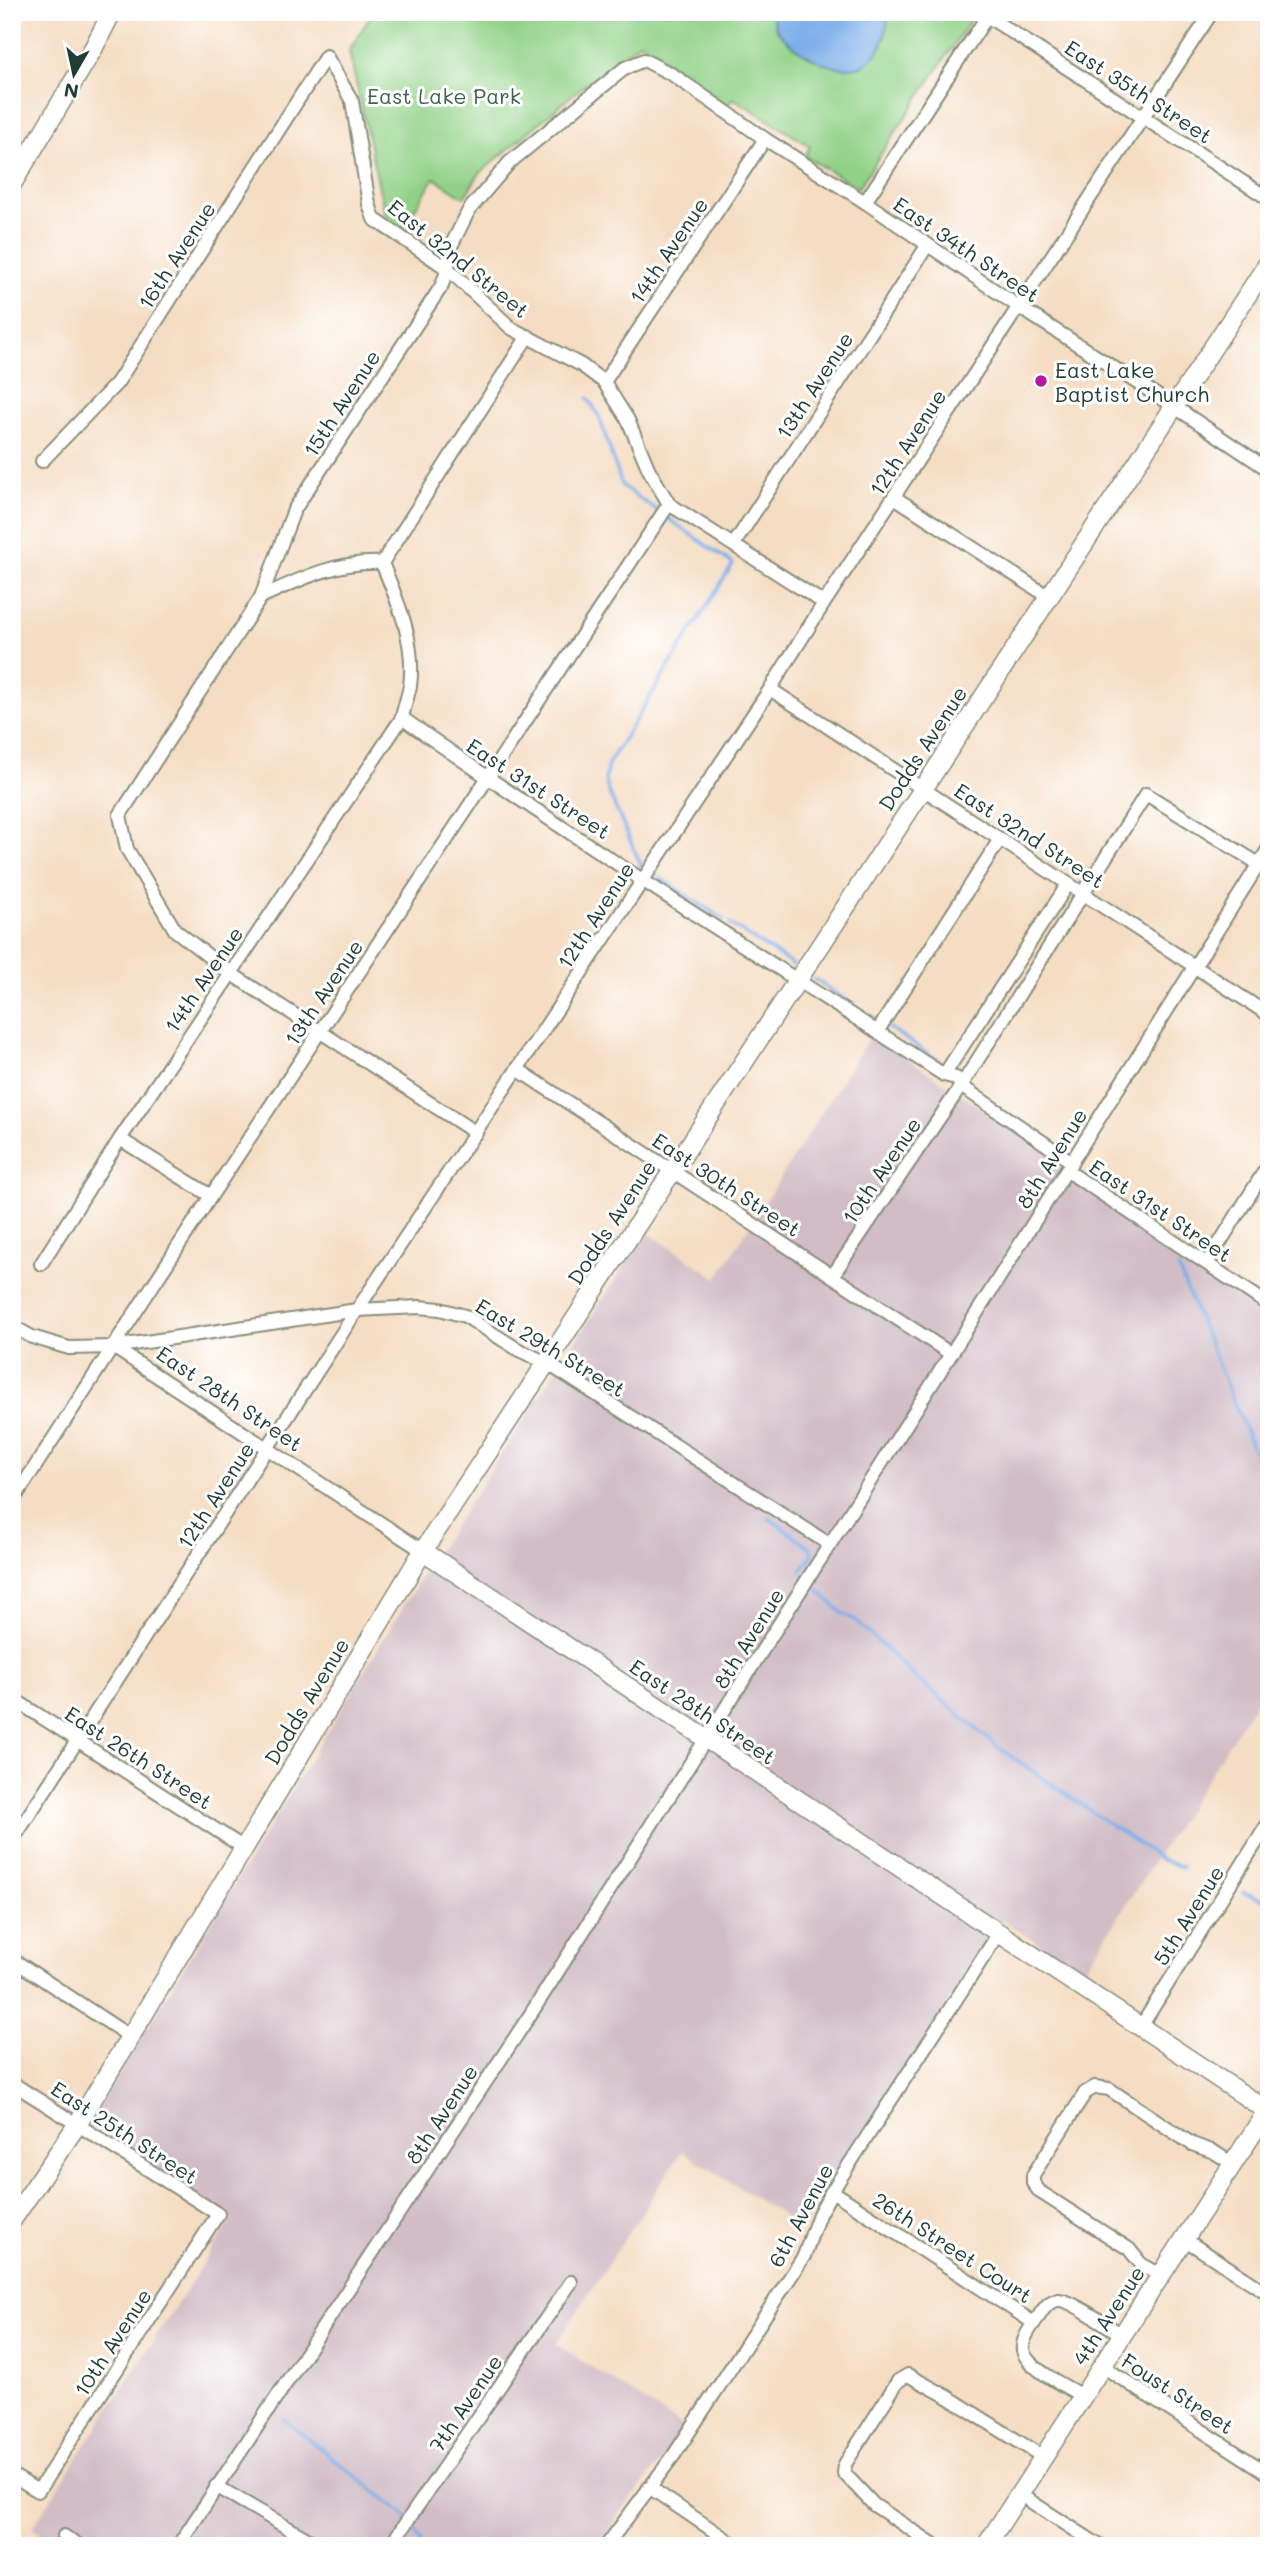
<svg xmlns="http://www.w3.org/2000/svg" width="1281" height="2558" font-family="Mali,sans-serif">
<style>
.industrial{fill:#d2bdc6}
.green{fill:#91d187;stroke:#58875e;stroke-width:2}
.water{fill:#7daee9;stroke:#4e768e;stroke-width:2}
.lines{fill:none;stroke-linecap:round;stroke-linejoin:round}
.stream{stroke:#7daee9;stroke-width:3.5}
.street-casing{stroke:#8a8d7c;stroke-width:16}
.secondary-casing{stroke:#8a8d7c;stroke-width:21}
.street{stroke:#fff;stroke-width:12}
.secondary{stroke:#fff;stroke-width:18}
.poi-dot{fill:#b5179e;stroke:#fff;stroke-width:2.5}
.labels{text-anchor:middle;dominant-baseline:central;stroke-width:6;stroke-linejoin:round;paint-order:stroke}
.street-label{font-size:21px;fill:#1f3d34;stroke:#fff}
.park-label{font-size:21px;fill:#3c6249;stroke:#fff}
.poi-label{font-size:21px;fill:#1f3d34;stroke:#fff;text-anchor:start}
</style>
<rect width="100%" height="100%" fill="#fff"/>
<filter id="ink" filterUnits="userSpaceOnUse"><feTurbulence type="fractalNoise" baseFrequency=".0143" numOctaves="2"/><feDisplacementMap in="SourceGraphic" scale="14" xChannelSelector="R" yChannelSelector="G"/><feConvolveMatrix kernelMatrix="1 2 1 2 8 2 1 2 1" color-interpolation-filters="sRGB"/></filter>
<filter id="wash" filterUnits="userSpaceOnUse"><feTurbulence type="fractalNoise" baseFrequency=".00686" numOctaves="4" result="noise"/><feDisplacementMap in="SourceGraphic" scale="28" xChannelSelector="R" yChannelSelector="G"/><feGaussianBlur stdDeviation="1.57" result="paint"/><feColorMatrix in="noise" values="0 0 0 0 0 0 0 0 0 0 0 0 0 0 0 0 0 1.4 0 .05"/><feComposite in="paint" operator="in"/></filter>
<g filter="url(#wash)">
<rect width="100%" height="100%" fill="#f5ddc3"/>
<!-- industrial -->
<path class="industrial" d="M 871,1035 L 1064,1162 L 1059,1172 L 1269,1315 L 1269,1681 L 1083,1972 L 1002,1920 L 802,2228 L 682,2151 L 556,2344 L 687,2429 L 620,2513 L 598,2546 L 58,2546 L 32,2528 L 232,2219 L 88,2125 L 426,1569 L 647,1232 L 717,1278 Z"/>
<!-- green -->
<path class="green" d="M 373,12 L 976,12 L 858,188 L 805,156 L 810,146 L 733,98 L 727,106 L 640,42 L 583,86 L 480,173 L 464,197 L 434,178 L 402,229 L 386,219 L 349,51 Z"/>
<!-- water -->
<path class="water" d="M 771,12 L 889,12 C 887,25 886,39 879,50 C 859,81 824,66 800,51 C 792,45 781,37 776,28 C 774,24 773,17 771,12 Z"/>
<g class="lines">
<!-- stream -->
<g class="stream">
<path d="M 615,12 C 625,15 635,17 645,12"/>
<path d="M 602,15 L 607,12"/>
<path d="M 588,398 L 599,416 L 622,486 L 733,564 L 608,764 L 605,779 L 608,791 L 642,867"/>
<path d="M 659,878 L 723,919"/>
<path d="M 730,924 L 793,965"/>
<path d="M 814,979 L 877,1021"/>
<path d="M 888,1027 L 939,1061"/>
<path d="M 1178,1268 L 1266,1480 L 1269,1493"/>
<path d="M 769,1518 L 811,1548 L 812,1556 L 801,1571"/>
<path d="M 818,1590 L 842,1613 L 856,1621 L 918,1680 L 999,1748 L 1162,1860 L 1182,1867"/>
<path d="M 1243,1892 L 1269,1902"/>
<path d="M 283,2419 L 403,2513 L 417,2533 L 422,2546"/>
</g>
</g>
</g>
<g filter="url(#ink)">
<g class="lines">
<defs>
<g id="street">
<path d="M 1267,12 L 1269,14"/>
<path d="M 987,16 L 1269,199"/>
<path d="M 865,202 L 990,12"/>
<path d="M 604,382 L 765,139"/>
<path d="M 42,461 L 117,383 L 326,56 L 352,101 L 369,204 L 374,219 L 448,269 L 511,328 L 581,365 L 604,382 L 628,420 L 649,470 L 669,504 L 824,603"/>
<path d="M 894,497 L 1049,597"/>
<path d="M 734,544 L 927,246"/>
<path d="M 382,563 L 528,336"/>
<path d="M 261,597 C 302,578 337,561 382,563"/>
<path d="M 770,689 L 1269,1015"/>
<path d="M 402,718 C 579,843 763,957 944,1075 L 956,1078 L 961,1086 L 1072,1162"/>
<path d="M 877,1032 L 1000,839"/>
<path d="M 517,1069 L 951,1354"/>
<path d="M 944,1075 L 1068,884"/>
<path d="M 476,1133 L 230,973 L 175,930 L 127,849 L 120,815 L 261,597 L 294,510 L 441,287 L 448,269 L 449,250 L 469,210 L 510,162 L 625,68 L 644,60 L 673,75 L 765,139 L 865,202 L 1019,307 L 1175,407 L 1269,470"/>
<path d="M 120,1139 L 211,1196"/>
<path d="M 1066,1170 L 1269,1305"/>
<path d="M 1207,1263 L 1269,1164"/>
<path d="M 41,1264 L 120,1139 L 402,718 C 404,707 408,696 410,686 C 416,642 398,602 382,563"/>
<path d="M 833,1275 L 961,1086 L 1146,794 L 1259,864"/>
<path d="M 12,1326 L 32,1337 L 69,1348 L 113,1347 L 357,1310 L 419,1307 L 440,1309 L 465,1316 L 519,1350 L 547,1363 L 829,1544"/>
<path d="M 113,1347 L 423,1551"/>
<path d="M 12,1502 L 211,1196 L 669,504"/>
<path d="M 12,1698 L 244,1848"/>
<path d="M 12,1841 L 357,1310 L 770,689 L 824,603 L 1212,12"/>
<path d="M 12,1959 L 129,2036"/>
<path d="M 1140,2028 L 1269,1822"/>
<path d="M 12,2083 L 218,2214 L 38,2491 L 12,2475"/>
<path d="M 832,2191 L 1034,2323"/>
<path d="M 1184,2239 L 1269,2294"/>
<path d="M 1161,2275 L 1141,2264 L 1129,2249 L 1040,2192 L 1033,2183 L 1033,2175 L 1085,2093 L 1095,2087 L 1109,2089 L 1192,2144 L 1214,2152 L 1233,2164"/>
<path d="M 1102,2366 L 1269,2474"/>
<path d="M 1082,2396 C 1067,2387 1026,2368 1023,2350 C 1021,2339 1033,2324 1039,2316 C 1044,2308 1050,2299 1060,2300 C 1073,2301 1109,2327 1122,2335"/>
<path d="M 216,2486 L 319,2546"/>
<path d="M 649,2487 L 736,2546"/>
<path d="M 1019,2494 L 1100,2546"/>
<path d="M 64,2536 L 80,2546"/>
<path d="M 178,2546 L 532,2012 L 951,1354 L 1269,848"/>
<path d="M 390,2546 L 571,2282"/>
<path d="M 606,2546 L 674,2455 L 804,2256 L 819,2214 L 832,2191 L 999,1933"/>
<path d="M 936,2546 L 874,2505 L 844,2473 L 845,2464 L 898,2381 L 908,2375 L 948,2397 L 1043,2457"/>
</g>
<g id="secondary">
<path d="M 12,184 L 93,49 L 112,12"/>
<path d="M 423,1551 L 1269,2112"/>
<path d="M 12,2220 L 77,2125 L 423,1551 L 1269,262"/>
<path d="M 986,2546 L 1269,2108"/>
</g>
</defs>
<!-- street casing -->
<use href="#street" class="street-casing"/>
<!-- secondary casing -->
<use href="#secondary" class="secondary-casing"/>
<!-- street -->
<use href="#street" class="street"/>
<!-- secondary -->
<use href="#secondary" class="secondary"/>
</g>
</g>
<!-- markers -->
<circle class="poi-dot" cx="1041" cy="381" r="7"/>
<g class="labels">
<!-- street labels -->
<g class="street-label">
<text transform="translate(1139 91) rotate(33)">East 35th Street</text>
<text transform="translate(967 249) rotate(34)">East 34th Street</text>
<text transform="translate(668 250) rotate(-56)">14th Avenue</text>
<text transform="translate(176 255) rotate(-57)">16th Avenue</text>
<text transform="translate(459 258) rotate(39)">East 32nd Street</text>
<text transform="translate(814 385) rotate(-57)">13th Avenue</text>
<text transform="translate(341 403) rotate(-57)">15th Avenue</text>
<text transform="translate(907 442) rotate(-57)">12th Avenue</text>
<text transform="translate(922 748) rotate(-57)">Dodds Avenue</text>
<text transform="translate(539 788) rotate(33)">East 31st Street</text>
<text transform="translate(1030 835) rotate(33)">East 32nd Street</text>
<text transform="translate(595 915) rotate(-57)">12th Avenue</text>
<text transform="translate(203 979) rotate(-56)">14th Avenue</text>
<text transform="translate(323 992) rotate(-56)">13th Avenue</text>
<text transform="translate(1051 1158) rotate(-58)">8th Avenue</text>
<text transform="translate(881 1170) rotate(-56)">10th Avenue</text>
<text transform="translate(727 1184) rotate(33)">East 30th Street</text>
<text transform="translate(1161 1210) rotate(34)">East 31st Street</text>
<text transform="translate(611 1222) rotate(-57)">Dodds Avenue</text>
<text transform="translate(551 1347) rotate(31)">East 29th Street</text>
<text transform="translate(230 1398) rotate(34)">East 28th Street</text>
<text transform="translate(215 1495) rotate(-57)">12th Avenue</text>
<text transform="translate(748 1638) rotate(-58)">8th Avenue</text>
<text transform="translate(306 1701) rotate(-59)">Dodds Avenue</text>
<text transform="translate(703 1711) rotate(34)">East 28th Street</text>
<text transform="translate(139 1757) rotate(33)">East 26th Street</text>
<text transform="translate(1188 1915) rotate(-58)">5th Avenue</text>
<text transform="translate(441 2114) rotate(-57)">8th Avenue</text>
<text transform="translate(125 2132) rotate(33)">East 25th Street</text>
<text transform="translate(800 2215) rotate(-62)">6th Avenue</text>
<text transform="translate(953 2247) rotate(33)">26th Street Court</text>
<text transform="translate(1108 2315) rotate(-57)">4th Avenue</text>
<text transform="translate(112 2342) rotate(-57)">10th Avenue</text>
<text transform="translate(1178 2393) rotate(33)">Foust Street</text>
<text transform="translate(465 2403) rotate(-56)">7th Avenue</text>
</g>
<!-- park labels -->
<g class="park-label">
<text x="444" y="95">East Lake Park</text>
</g>
<!-- poi labels -->
<g class="poi-label">
<text x="1055" y="369">East Lake<tspan x="1055" dy="24">Baptist Church</tspan></text>
</g>
</g>
<!-- margin -->
<rect width="1281" height="2558" fill="none" stroke="#fff" stroke-width="42"/>
<!-- north arrow -->
<g transform="translate(74 74) rotate(189)" stroke="#ffffff" stroke-width="5" paint-order="stroke">
<path d="M0-5L12 26L0 18L-12 26Z" fill="#1f3d34"/>
<text y="-10" font-size="19" font-weight="bold" text-anchor="middle" fill="#1f3d34">N</text>
</g>
</svg>
